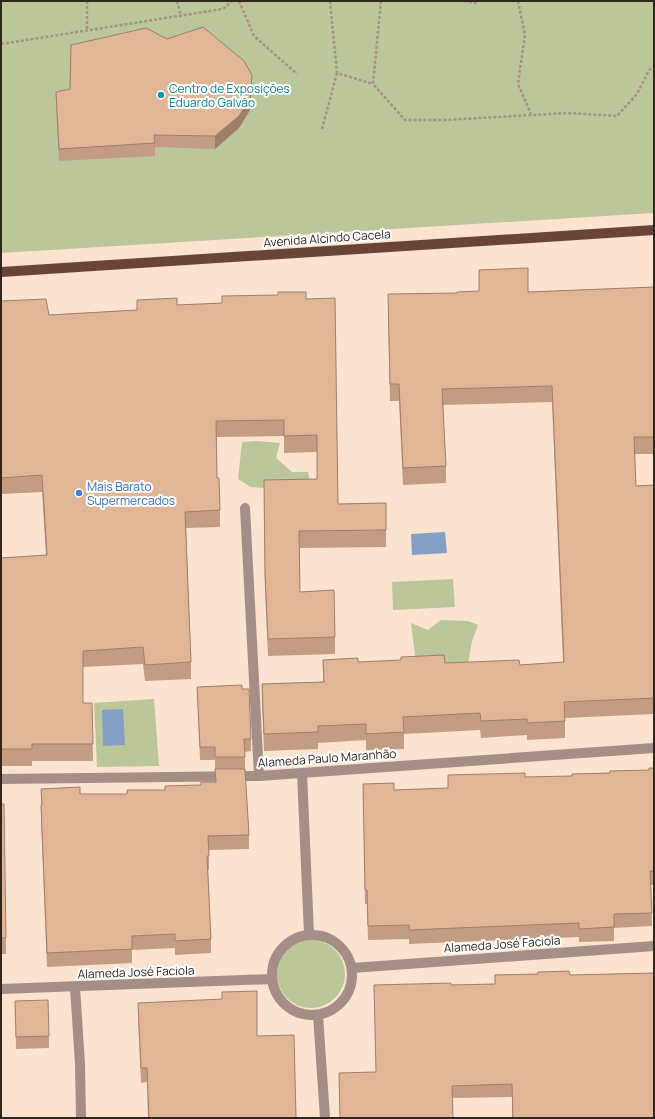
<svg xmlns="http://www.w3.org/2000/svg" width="655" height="1119" font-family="Manrope,sans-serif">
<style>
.green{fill:#bbc699}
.water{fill:#84a0c6}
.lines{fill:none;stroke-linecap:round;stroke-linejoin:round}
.path{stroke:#a59384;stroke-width:2.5;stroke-dasharray:3 2;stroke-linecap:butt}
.minor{stroke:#a48e85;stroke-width:10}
.major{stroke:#694536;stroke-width:10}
.wall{fill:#c29d82}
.shaded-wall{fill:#9e7f6a}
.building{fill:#e1b697;stroke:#9e7f6a}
.culture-dot{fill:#0f9aa8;stroke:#fff;stroke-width:1.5}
.shop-dot{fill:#3f7fe0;stroke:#fff;stroke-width:1.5}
.labels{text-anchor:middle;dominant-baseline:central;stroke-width:4;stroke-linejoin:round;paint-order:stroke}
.culture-label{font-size:12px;fill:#0d838f;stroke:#fff;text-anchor:start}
.street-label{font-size:12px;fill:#31261d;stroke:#fff}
.shop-label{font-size:12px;fill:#366cbe;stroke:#fff;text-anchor:start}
</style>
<rect width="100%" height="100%" fill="#fbe3d0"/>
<!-- green -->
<g class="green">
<path d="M 1,1 L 654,1 L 654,213 L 1,253 Z"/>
<path d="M 256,441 L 280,443 L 276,458 L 292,472 L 308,472 L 311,489 L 282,489 L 251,487 L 238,479 L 242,442 Z"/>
<path d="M 453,579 L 455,607 L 393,610 L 392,582 Z"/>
<path d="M 441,620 L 468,621 L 478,625 L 472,641 L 467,671 L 416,663 L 411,623 L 428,630 Z"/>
<path d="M 154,699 L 159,766 L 97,767 L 94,703 Z"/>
<circle cx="311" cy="974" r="34"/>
</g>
<!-- water -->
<g class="water">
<path d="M 445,532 L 447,553 L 412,555 L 411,534 Z"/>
<path d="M 123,709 L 125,745 L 103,746 L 102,710 Z"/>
</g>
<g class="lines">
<!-- path -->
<g class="path">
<path d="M 87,1 L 87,31"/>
<path d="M 177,1 L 181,16"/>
<path d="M 239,1 L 254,36 L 297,74"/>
<path d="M 330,1 L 337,73 L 373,84"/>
<path d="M 381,1 L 373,84 L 405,120 L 445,120 L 568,113 L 617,116 L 637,94 L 649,70 L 654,67"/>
<path d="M 464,1 L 476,3 L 478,1"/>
<path d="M 518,1 L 525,35 L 518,84 L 531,114"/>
<path d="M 1,44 L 223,9 L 232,1"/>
<path d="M 322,129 L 337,73"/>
</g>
<!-- minor -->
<g class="minor">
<path d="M 245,508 L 259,776"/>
<path d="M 302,773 L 309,934"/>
<path d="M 1,779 L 259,776 L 654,748"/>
<circle cx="312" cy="975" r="40"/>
<path d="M 352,968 L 654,946"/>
<path d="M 75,987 L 80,1064 L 81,1118"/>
<path d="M 1,989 L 272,979"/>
<path d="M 318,1015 L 325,1118"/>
</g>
<!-- major -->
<path class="major" d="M 1,272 L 654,230"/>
</g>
<!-- wall -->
<g class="wall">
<path d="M 252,88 L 250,110 L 239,128 L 215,149 L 155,147 L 155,156 L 59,161 L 56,104 L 56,92 Z"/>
<path d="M 479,270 L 528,292 L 654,287 L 654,454 L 635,454 L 636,486 L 654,485 L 654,714 L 565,718 L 565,738 L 527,740 L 527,735 L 481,738 L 480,730 L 404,734 L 404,749 L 366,750 L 366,740 L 318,743 L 318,749 L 264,751 L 262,701 L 262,684 L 323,682 L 323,660 L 358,662 L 520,665 L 563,662 L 552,402 L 443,405 L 446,466 L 446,483 L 403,485 L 399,401 L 390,401 L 388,311 L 457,293 L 479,291 Z"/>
<path d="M 306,299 L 338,504 L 386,503 L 386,547 L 300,548 L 300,592 L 335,637 L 335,654 L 268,656 L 265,590 L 264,480 L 317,479 L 317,452 L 284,453 L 284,436 L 216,437 L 217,478 L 220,510 L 220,527 L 186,528 L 191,662 L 191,679 L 145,681 L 143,664 L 83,667 L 83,703 L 92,703 L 93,761 L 32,761 L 32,766 L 1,766 L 1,558 L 46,555 L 42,492 L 1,494 L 1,301 L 49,315 L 137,310 L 137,300 L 177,305 L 222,303 Z"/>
<path d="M 197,687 L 242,689 L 251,739 L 251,751 L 245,752 L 245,769 L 249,835 L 249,849 L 209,850 L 209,870 L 208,870 L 211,939 L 211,953 L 175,955 L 175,948 L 132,950 L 132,963 L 47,967 L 41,819 L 41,789 L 80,794 L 127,794 L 165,790 L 201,785 L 215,782 L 215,760 L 200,760 Z"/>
<path d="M 654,768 L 654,885 L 651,885 L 652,926 L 614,928 L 614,941 L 579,942 L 579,937 L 409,944 L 409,939 L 368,940 L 367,904 L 365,904 L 363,784 L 394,790 L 448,788 L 448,775 L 525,777 L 572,776 L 649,770 Z"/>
<path d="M 1,804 L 6,938 L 6,954 L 1,954 Z"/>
<path d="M 570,975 L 654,1118 L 512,1118 L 512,1097 L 452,1098 L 451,985 L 495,984 Z"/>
<path d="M 15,1001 L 49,1036 L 49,1048 L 16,1049 Z"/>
<path d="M 138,1003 L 257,1036 L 296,1118 L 148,1118 L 147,1082 L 141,1083 L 138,1017 Z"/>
</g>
<!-- shaded-wall -->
<path class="shaded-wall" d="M 252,75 L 252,88 L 250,110 L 239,128 L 215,149 L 215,136 Z"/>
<!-- building -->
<g class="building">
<path d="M 203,27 L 244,61 L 252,75 L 250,98 L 239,116 L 215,136 L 154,135 L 155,143 L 59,149 L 56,92 L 70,89 L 71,45 L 146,28 L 167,39 Z"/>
<path d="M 528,268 L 528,292 L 654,287 L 654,437 L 634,437 L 636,486 L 654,485 L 654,698 L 564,702 L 565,721 L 527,723 L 527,719 L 481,721 L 480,713 L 403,717 L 404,732 L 366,734 L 366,724 L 318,726 L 318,732 L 264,734 L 262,684 L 324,682 L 323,660 L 358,658 L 358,662 L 401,660 L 401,657 L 444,655 L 445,663 L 519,660 L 520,665 L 564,662 L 552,386 L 442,389 L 446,466 L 403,468 L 399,384 L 390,384 L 388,294 L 457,293 L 457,292 L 479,291 L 479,270 Z"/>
<path d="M 278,292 L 306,292 L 306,299 L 335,298 L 338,504 L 386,503 L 386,530 L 299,531 L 300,592 L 334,590 L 335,637 L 268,639 L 265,574 L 264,480 L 317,479 L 317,435 L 284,436 L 284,420 L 216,421 L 217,478 L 219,478 L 220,510 L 185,512 L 191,662 L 145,665 L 143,647 L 83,651 L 83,703 L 92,703 L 93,744 L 32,744 L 32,749 L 1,749 L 1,558 L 47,555 L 42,475 L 1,478 L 1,301 L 46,299 L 49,315 L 137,310 L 137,300 L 177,298 L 177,305 L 222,303 L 222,296 L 278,295 Z"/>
<path d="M 242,685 L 242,689 L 249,689 L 251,739 L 244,739 L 245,757 L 215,757 L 215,747 L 200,747 L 197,687 Z"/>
<path d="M 649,768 L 654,768 L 654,871 L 650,871 L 652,913 L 614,914 L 614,927 L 579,929 L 579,923 L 409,930 L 409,925 L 368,926 L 367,890 L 365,890 L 363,784 L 394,783 L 394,790 L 448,788 L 448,775 L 525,773 L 525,777 L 572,776 L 572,774 L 610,773 L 610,771 L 649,770 Z"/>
<path d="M 215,769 L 245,769 L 249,835 L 208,836 L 209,856 L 207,856 L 211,939 L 175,941 L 175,934 L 132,936 L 132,949 L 47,953 L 41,805 L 42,805 L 41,789 L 80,787 L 80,794 L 127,794 L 127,790 L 165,790 L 165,786 L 201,785 L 201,782 L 216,782 Z"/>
<path d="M 1,804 L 4,804 L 6,938 L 1,938 Z"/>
<path d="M 569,971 L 570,975 L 654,973 L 654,1118 L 513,1118 L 512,1084 L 452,1086 L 453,1118 L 340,1118 L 339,1073 L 376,1072 L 374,985 L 451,983 L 451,985 L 495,984 L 495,975 L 538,974 L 538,972 Z"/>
<path d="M 257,991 L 257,1036 L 294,1035 L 296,1118 L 149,1118 L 147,1068 L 141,1068 L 138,1003 L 222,999 L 222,992 Z"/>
<path d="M 48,1000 L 49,1036 L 16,1037 L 15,1001 Z"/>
</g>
<!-- markers -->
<circle class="culture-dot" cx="161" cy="95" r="4"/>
<circle class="shop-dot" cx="79" cy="493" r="4"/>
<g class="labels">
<!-- culture labels -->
<g class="culture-label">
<text x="169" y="88">Centro de Exposições<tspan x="169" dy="14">Eduardo Galvão</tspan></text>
</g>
<!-- street labels -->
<g class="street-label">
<text transform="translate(327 238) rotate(-4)">Avenida Alcindo Cacela</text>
<text transform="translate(327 758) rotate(-4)">Alameda Paulo Maranhão</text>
<text transform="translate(502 944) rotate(-4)">Alameda José Faciola</text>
<text transform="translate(136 972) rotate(-2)">Alameda José Faciola</text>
</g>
<!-- shop labels -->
<g class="shop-label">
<text x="87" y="486">Mais Barato<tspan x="87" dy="14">Supermercados</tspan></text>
</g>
</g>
<!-- border -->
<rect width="655" height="1119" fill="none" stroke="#31261d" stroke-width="4"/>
</svg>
